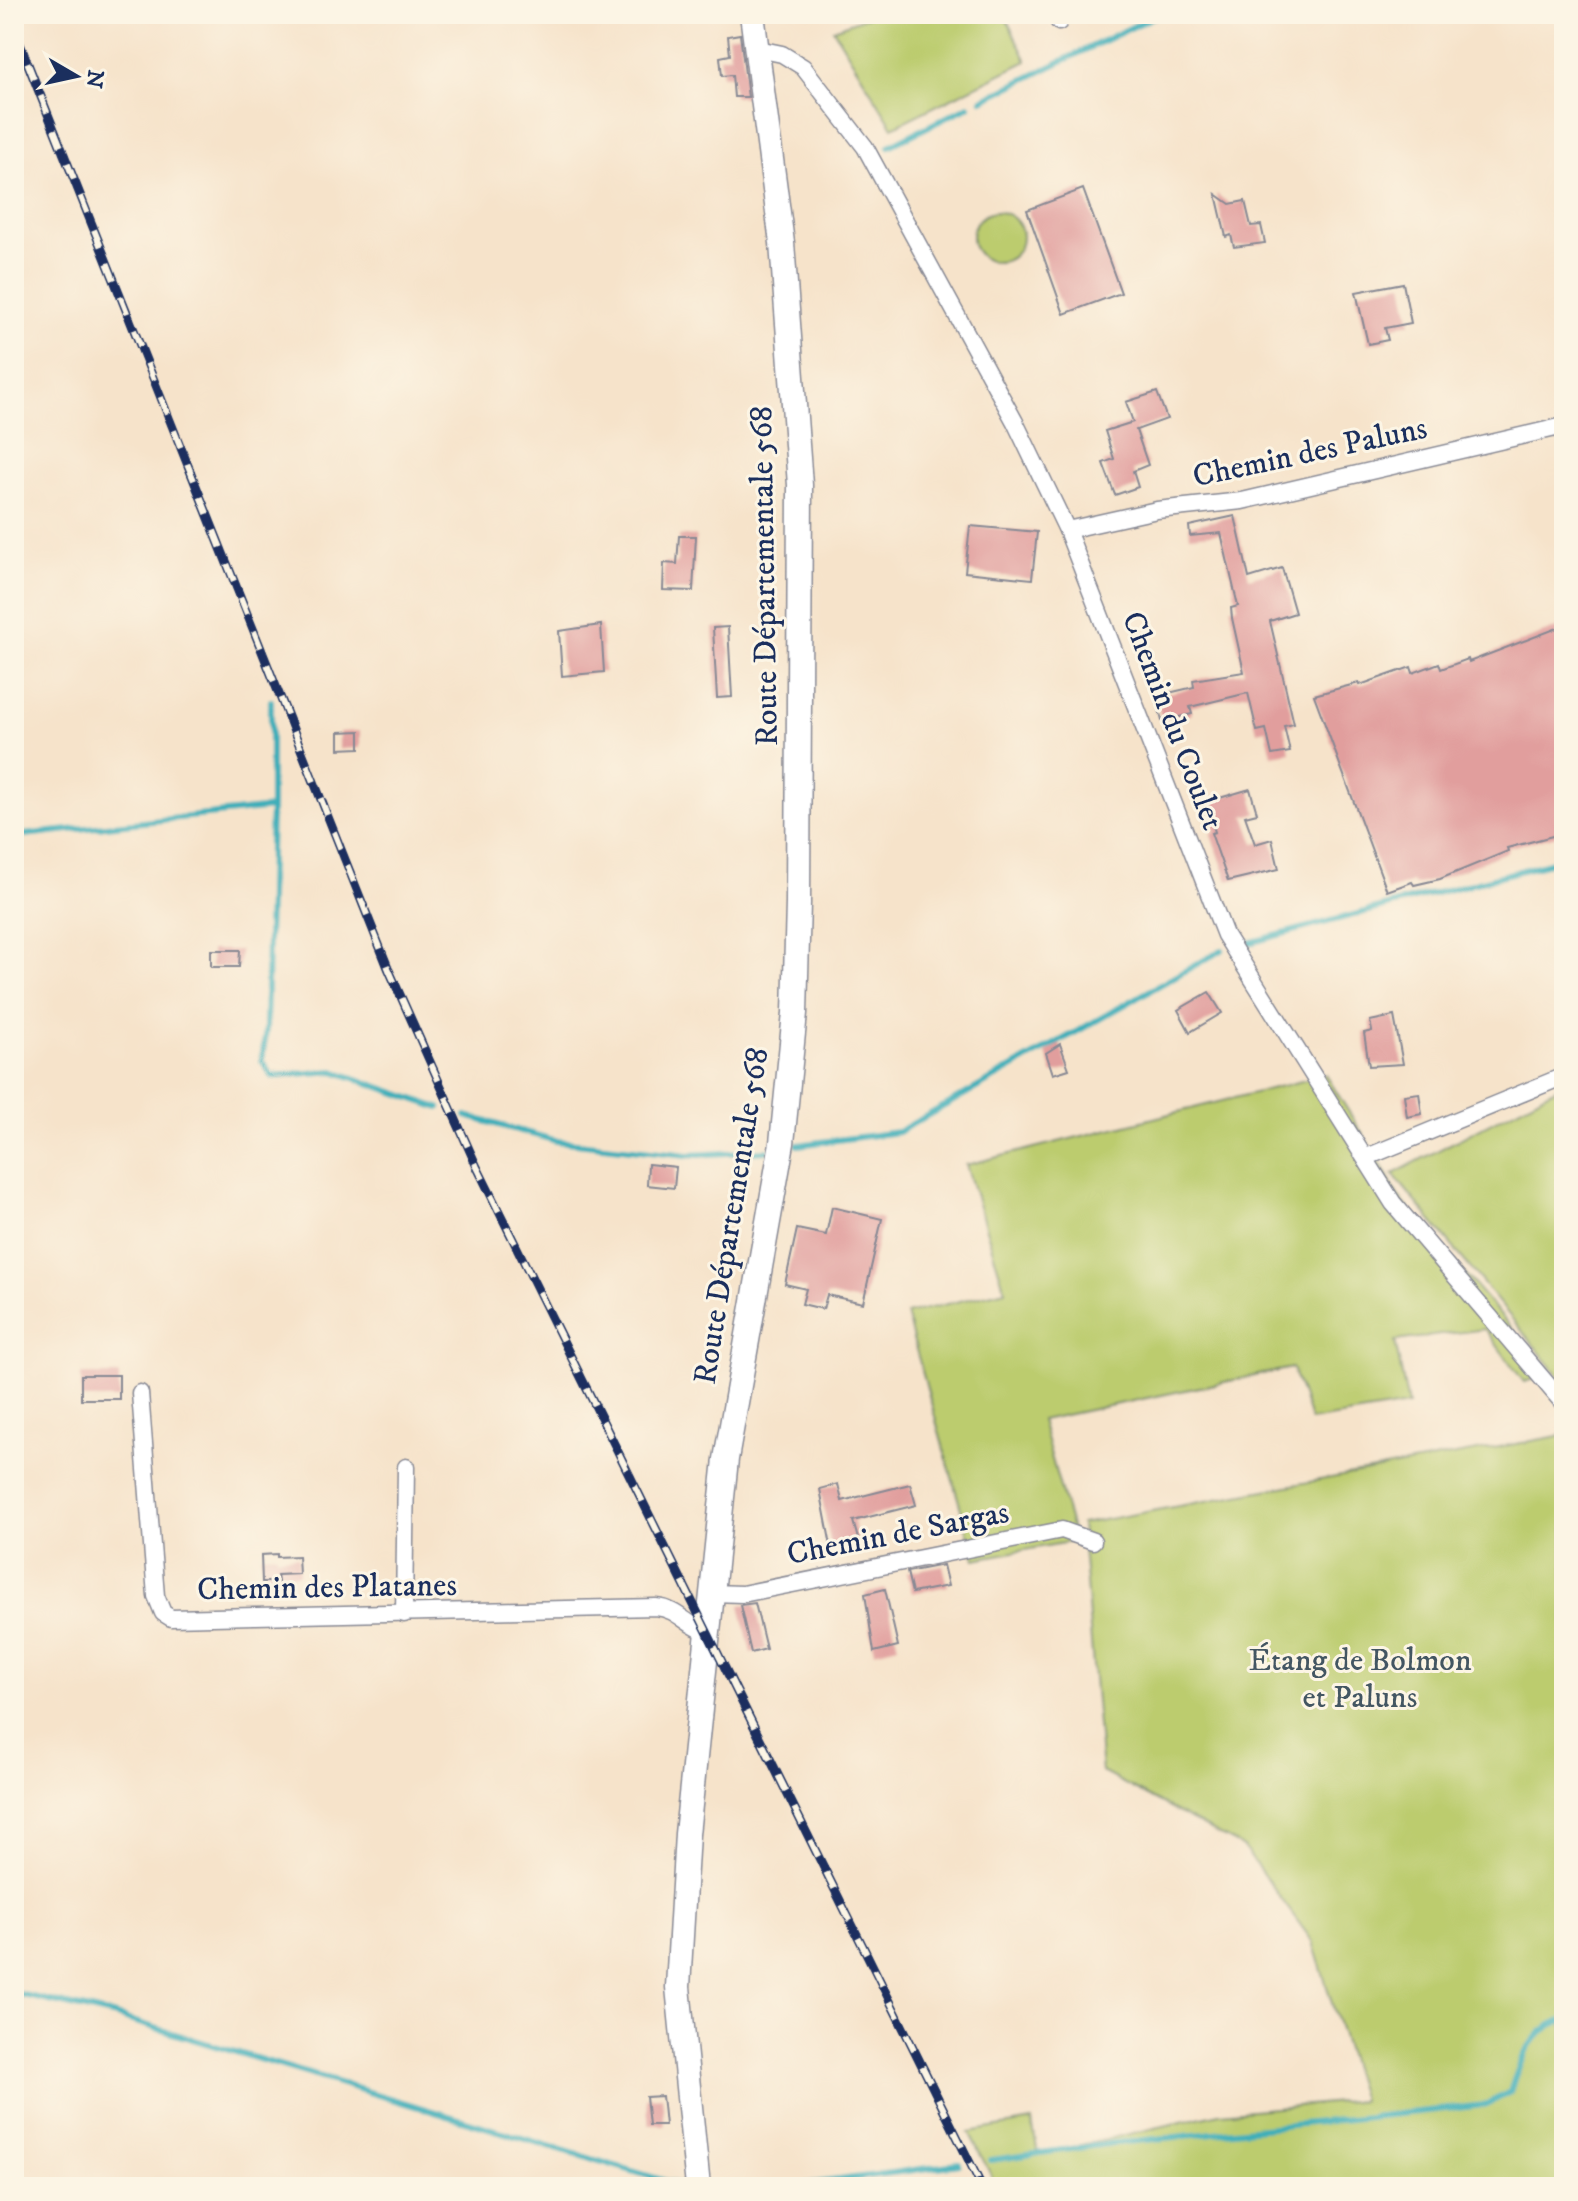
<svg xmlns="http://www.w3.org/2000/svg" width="1578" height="2201" font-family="'IM FELL DW Pica',serif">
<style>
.green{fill:#bccc6e;stroke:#6c7e66;stroke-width:2}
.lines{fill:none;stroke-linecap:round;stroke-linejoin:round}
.stream{stroke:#3eaeb9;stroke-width:6}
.building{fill:#e19e9d}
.minor-casing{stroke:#888994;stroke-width:19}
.primary-casing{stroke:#888994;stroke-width:27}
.minor{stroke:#fff;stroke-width:16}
.primary{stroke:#fff;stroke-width:24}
.rail-casing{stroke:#1b2f5e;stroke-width:9}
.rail{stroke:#fcf5e5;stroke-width:6;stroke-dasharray:18;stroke-linecap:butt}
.labels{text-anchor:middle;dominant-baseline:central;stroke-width:6;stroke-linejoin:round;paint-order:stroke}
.street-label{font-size:32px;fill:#1b2f5e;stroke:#fcf5e5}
.park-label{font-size:32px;fill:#435662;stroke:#fcf5e5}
</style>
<rect width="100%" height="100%" fill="#fcf5e5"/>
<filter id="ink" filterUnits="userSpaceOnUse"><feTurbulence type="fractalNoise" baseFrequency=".0125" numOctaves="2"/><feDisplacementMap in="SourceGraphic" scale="16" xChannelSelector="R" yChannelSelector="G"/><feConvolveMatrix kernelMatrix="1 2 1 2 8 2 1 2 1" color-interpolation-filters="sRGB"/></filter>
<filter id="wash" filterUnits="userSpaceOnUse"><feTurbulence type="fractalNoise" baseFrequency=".006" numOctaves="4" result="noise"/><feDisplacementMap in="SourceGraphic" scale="32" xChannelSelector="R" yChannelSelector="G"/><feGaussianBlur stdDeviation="1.8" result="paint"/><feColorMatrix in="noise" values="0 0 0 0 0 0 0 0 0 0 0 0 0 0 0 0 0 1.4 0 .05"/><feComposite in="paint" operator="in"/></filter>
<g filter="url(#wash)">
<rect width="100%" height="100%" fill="#f6e3ca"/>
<!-- green -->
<g class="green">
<path d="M 875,14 L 1004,14 L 1027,61 L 893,127 L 833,29 Z"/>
<circle cx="997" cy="237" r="25"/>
<path d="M 1326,1075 L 1381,1164 L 1398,1196 L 1551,1374 L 1524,1382 L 1485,1329 L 1395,1341 L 1408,1405 L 1311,1421 L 1292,1368 L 1041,1420 L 1075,1541 L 975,1559 L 906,1314 L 1005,1290 L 966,1165 Z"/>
<path d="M 1564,1084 L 1564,1382 L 1393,1174 Z"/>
<path d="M 1564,1435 L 1564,2187 L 997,2187 L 969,2132 L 1032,2121 L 1038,2155 L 1220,2113 L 1362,2100 L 1313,1942 L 1243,1847 L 1102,1772 L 1081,1524 Z"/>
</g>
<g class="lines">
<!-- stream -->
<g class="stream">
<path d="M 982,100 L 1159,14"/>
<path d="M 889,146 L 969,106"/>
<path d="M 271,701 L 271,808"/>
<path d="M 14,836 L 271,808 L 266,1029 L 262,1061 L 272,1076 L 334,1071 L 439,1108"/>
<path d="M 1241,945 L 1564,859"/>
<path d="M 466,1116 L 557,1141 L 688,1155 L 767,1151"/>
<path d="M 798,1145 L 898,1132 L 1222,950"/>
<path d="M 14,1993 L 112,2015 L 682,2186"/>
<path d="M 991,2160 L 1107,2144 L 1485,2105 L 1510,2092 C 1519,2063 1531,2029 1564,2020"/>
<path d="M 787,2187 L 959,2164"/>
</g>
</g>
<g id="blocks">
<!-- building -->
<g class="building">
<path d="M 740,34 L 748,97 L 734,97 L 732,75 L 722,76 L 720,57 L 730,55 L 728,36 Z"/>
<path d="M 1083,189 L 1121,293 L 1064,314 L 1027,210 Z"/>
<path d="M 1216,194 L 1230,204 L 1245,201 L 1251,226 L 1261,225 L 1265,243 L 1234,247 L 1231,235 L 1226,237 Z"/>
<path d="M 1403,283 L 1411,323 L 1385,328 L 1388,340 L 1368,344 L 1356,292 Z"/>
<path d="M 1157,392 L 1167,419 L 1136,430 L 1148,465 L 1133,471 L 1138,487 L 1115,495 L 1103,463 L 1114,459 L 1105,431 L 1133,422 L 1126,402 Z"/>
<path d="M 1235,516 L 1249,578 L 1282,568 L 1295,613 L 1270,621 L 1294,724 L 1284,726 L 1290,752 L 1272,755 L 1266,729 L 1257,731 L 1248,693 L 1190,707 L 1192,714 L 1162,721 L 1160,713 L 1156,696 L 1194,687 L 1193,680 L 1244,672 L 1232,618 L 1231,608 L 1238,606 L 1221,533 L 1190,536 L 1189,526 Z"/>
<path d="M 970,526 L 1037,532 L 1032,579 L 965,572 Z"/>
<path d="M 679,536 L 696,536 L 693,591 L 663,590 L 664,563 L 677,564 Z"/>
<path d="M 601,625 L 604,672 L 562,676 L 559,631 Z"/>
<path d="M 728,627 L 732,697 L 717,698 L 713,628 Z"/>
<path d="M 1560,627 L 1564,637 L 1564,833 L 1507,848 L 1508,851 L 1440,879 L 1414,885 L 1412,882 L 1387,891 L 1314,695 L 1359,683 L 1360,685 L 1411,667 L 1413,673 L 1439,663 L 1441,669 L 1468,659 L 1469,662 Z"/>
<path d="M 360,731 L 360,748 L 339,749 L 339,732 Z"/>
<path d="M 1250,789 L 1257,813 L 1245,816 L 1255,844 L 1272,839 L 1279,869 L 1228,881 L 1211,833 L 1215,832 L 1206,802 Z"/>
<path d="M 211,950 L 240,950 L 239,967 L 211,967 Z"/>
<path d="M 1209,992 L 1222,1013 L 1190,1032 L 1178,1010 Z"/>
<path d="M 1394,1016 L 1403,1064 L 1369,1066 L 1364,1033 L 1372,1031 L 1370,1021 Z"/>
<path d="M 1060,1044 L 1069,1069 L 1053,1074 L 1046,1053 Z"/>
<path d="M 1419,1093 L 1422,1114 L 1407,1117 L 1404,1095 Z"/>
<path d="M 648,1164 L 676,1167 L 674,1188 L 647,1185 Z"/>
<path d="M 832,1207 L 882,1219 L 863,1303 L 827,1295 L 823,1309 L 802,1304 L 806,1289 L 785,1284 L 797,1229 L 826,1235 Z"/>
<rect x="81" y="1375" width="38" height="24"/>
<path d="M 838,1484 L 842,1501 L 910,1484 L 916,1505 L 853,1521 L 858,1539 L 831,1546 L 820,1489 Z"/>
<path d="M 277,1554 L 277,1557 L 298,1556 L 299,1574 L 277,1575 L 278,1582 L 262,1582 L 261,1555 Z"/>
<path d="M 943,1565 L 948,1586 L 912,1593 L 907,1572 Z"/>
<path d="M 885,1589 L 898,1646 L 874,1652 L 865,1594 Z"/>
<path d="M 755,1603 L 766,1649 L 751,1653 L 740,1605 Z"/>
<path d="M 662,2096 L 665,2125 L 649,2125 L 646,2097 Z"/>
</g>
</g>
</g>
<g filter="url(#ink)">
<use href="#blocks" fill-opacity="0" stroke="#888994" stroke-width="2"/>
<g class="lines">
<defs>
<g id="minor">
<path d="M 1055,14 L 1059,22"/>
<path d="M 758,49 L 782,54 L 803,67 L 865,147 L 1015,422 L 1067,530 L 1225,935 L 1393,1203 L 1564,1404"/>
<path d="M 1067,530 L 1157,510 L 1242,501 L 1564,426"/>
<path d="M 1367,1157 L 1564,1076"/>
<path d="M 140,1393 L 156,1596 L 163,1613 L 171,1618 L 656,1607 C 679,1609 687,1627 708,1632"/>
<path d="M 712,1593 L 742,1594 L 1062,1530 L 1093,1541"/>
<path d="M 404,1614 L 406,1467"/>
</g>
<path id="primary" d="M 698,2187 L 678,1987 L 687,1834 L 726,1459 L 782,1143 L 795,1013 L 798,903 L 800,485 L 782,243 L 752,14"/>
</defs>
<!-- minor casing -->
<use href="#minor" class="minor-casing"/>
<!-- primary casing -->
<use href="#primary" class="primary-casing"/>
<!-- minor -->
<use href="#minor" class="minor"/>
<!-- primary -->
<use href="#primary" class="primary"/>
<defs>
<path id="rail" d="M 14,29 L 389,970 L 477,1167 L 982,2187"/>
</defs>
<!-- rail casing -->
<use href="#rail" class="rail-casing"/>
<!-- rail -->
<use href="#rail" class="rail"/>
</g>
</g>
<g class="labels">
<!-- street labels -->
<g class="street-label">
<text transform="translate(1310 453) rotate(-12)">Chemin des Paluns</text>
<text transform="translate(765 576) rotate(-91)">Route Départementale 568</text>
<text transform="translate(1172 721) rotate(69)">Chemin du Coulet</text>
<text transform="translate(732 1216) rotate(-81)">Route Départementale 568</text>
<text transform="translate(898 1534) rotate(-11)">Chemin de Sargas</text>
<text transform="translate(327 1588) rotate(-1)">Chemin des Platanes</text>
</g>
<!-- park labels -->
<g class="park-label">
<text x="1360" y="1661">Étang de Bolmon<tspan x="1360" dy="37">et Paluns</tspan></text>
</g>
</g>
<!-- margin -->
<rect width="1578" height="2201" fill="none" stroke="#fcf5e5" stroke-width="48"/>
<!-- north arrow -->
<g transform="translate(76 76) rotate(99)" stroke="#fcf5e5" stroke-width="6" paint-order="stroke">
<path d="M0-6L14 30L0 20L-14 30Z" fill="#1b2f5e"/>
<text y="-12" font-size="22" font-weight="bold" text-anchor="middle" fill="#1b2f5e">N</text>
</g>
</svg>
